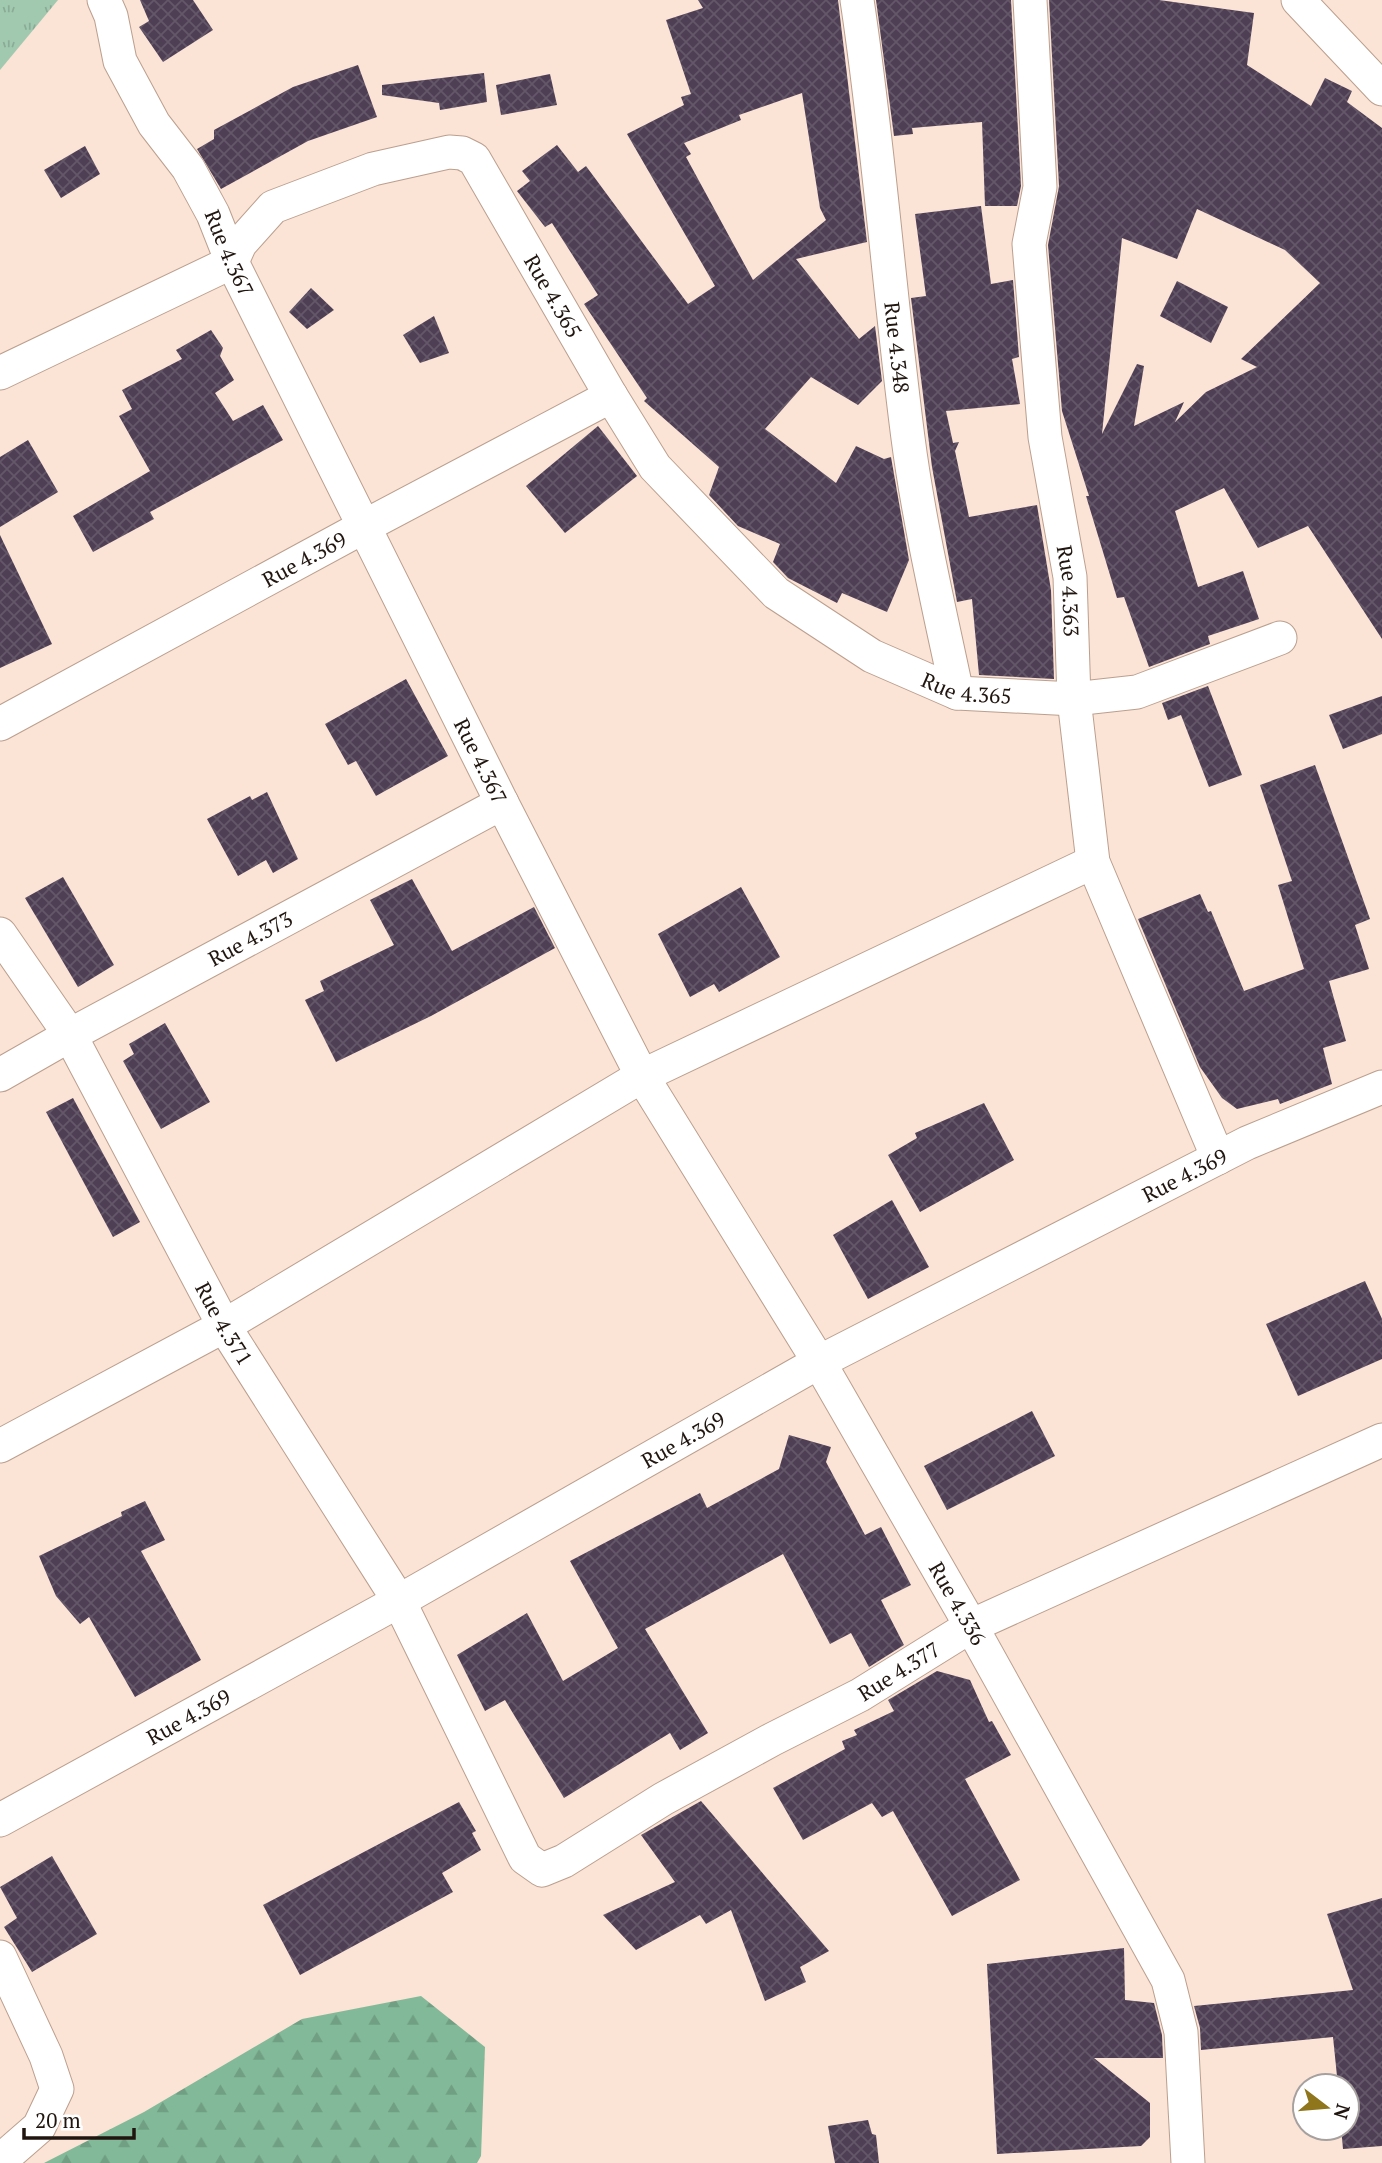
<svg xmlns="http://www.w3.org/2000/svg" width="1382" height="2163" font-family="'PT Serif',serif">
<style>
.grass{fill:url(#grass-tufts)}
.forest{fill:url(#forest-firs)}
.building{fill:url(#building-cross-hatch);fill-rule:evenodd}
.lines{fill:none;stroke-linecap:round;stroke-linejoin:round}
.street-casing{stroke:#bb9f8e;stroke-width:35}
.street{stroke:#fff;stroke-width:33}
.labels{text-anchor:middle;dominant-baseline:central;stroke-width:7;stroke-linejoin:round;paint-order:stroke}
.street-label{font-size:21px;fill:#20150f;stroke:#fff}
</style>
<defs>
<pattern id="grass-tufts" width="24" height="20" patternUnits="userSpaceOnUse" patternTransform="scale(1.75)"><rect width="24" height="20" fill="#a1c9b0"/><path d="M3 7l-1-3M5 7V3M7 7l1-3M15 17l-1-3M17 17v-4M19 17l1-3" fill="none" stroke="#8aac96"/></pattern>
<pattern id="forest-firs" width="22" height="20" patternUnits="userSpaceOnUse" patternTransform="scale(1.75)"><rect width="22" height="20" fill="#82ba99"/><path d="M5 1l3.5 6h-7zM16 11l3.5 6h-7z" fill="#709f83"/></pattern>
<pattern id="building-cross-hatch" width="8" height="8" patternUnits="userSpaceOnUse" patternTransform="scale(1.75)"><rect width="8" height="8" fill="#4e3f55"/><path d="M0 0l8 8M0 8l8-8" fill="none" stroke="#645769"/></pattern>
</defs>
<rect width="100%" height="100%" fill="#fbe3d5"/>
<!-- grass -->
<path class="grass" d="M 0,0 L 58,0 L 0,70 Z"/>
<!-- forest -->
<path class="forest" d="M 421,1996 L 485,2047 L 481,2156 L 477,2163 L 44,2163 L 144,2112 L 302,2019 Z"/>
<!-- building -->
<g class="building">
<path d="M 140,0 L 193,0 L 213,30 L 163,62 L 139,27 L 149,21 Z"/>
<path d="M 698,0 L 838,0 L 867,242 L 796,259 L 859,339 L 875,326 L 882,381 L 858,405 L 811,377 L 765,429 L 836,483 L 856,446 L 884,459 L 891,457 L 909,560 L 887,612 L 842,593 L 837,603 L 788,578 L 773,562 L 780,544 L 738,526 L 709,495 L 719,467 L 644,401 L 647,398 L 584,304 L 598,295 L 552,223 L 545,227 L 517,191 L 530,181 L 522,171 L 557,145 L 578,172 L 586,166 L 688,304 L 715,286 L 627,134 L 684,105 L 681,97 L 691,94 L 666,20 L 703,8 ZM 802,93 L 820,208 L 826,220 L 753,280 L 686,157 L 691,154 L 684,143 L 741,120 L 739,115 Z"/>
<path d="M 876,0 L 1011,0 L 1021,186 L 1017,206 L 985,206 L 982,122 L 912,128 L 913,134 L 894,136 Z"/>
<path d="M 1049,0 L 1159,0 L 1254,13 L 1247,65 L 1311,106 L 1325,78 L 1352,91 L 1347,102 L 1382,128 L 1382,639 L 1308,526 L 1258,548 L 1224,488 L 1175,511 L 1198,587 L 1243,571 L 1259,619 L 1208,636 L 1210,644 L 1149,667 L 1124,597 L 1117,598 L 1086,496 L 1089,496 L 1062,411 L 1048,245 L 1059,186 ZM 1197,209 L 1285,250 L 1320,283 L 1241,359 L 1257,367 L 1206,392 L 1175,422 L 1184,402 L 1134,426 L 1144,366 L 1137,364 L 1102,434 L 1122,238 L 1177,259 Z"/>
<path d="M 358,65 L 377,117 L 308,141 L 221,189 L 197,149 L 214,139 L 214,130 L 293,87 Z"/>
<path d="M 484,73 L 487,102 L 440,110 L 439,103 L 382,95 L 382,85 Z"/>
<path d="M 550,74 L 557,105 L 501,115 L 496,85 Z"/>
<path d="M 85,146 L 100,174 L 61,198 L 44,170 Z"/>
<path d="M 981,206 L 991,284 L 1013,280 L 1019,357 L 1012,359 L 1020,404 L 946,411 L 953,443 L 959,442 L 955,451 L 969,517 L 1037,505 L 1051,590 L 1054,679 L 979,675 L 972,599 L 957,602 L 932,467 L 911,298 L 926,296 L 915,214 Z"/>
<path d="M 1177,281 L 1228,307 L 1211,343 L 1160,316 Z"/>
<path d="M 311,288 L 334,310 L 307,329 L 289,312 Z"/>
<path d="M 434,316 L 449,353 L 420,363 L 403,335 Z"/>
<path d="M 211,330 L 223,348 L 220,356 L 234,380 L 215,393 L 233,421 L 263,405 L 283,440 L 150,512 L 154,519 L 93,552 L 73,516 L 150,471 L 119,416 L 132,409 L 122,390 L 182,359 L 176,350 Z"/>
<path d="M 598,426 L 637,476 L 565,533 L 526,486 Z"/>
<path d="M 28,440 L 58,492 L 0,527 L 0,457 Z"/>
<path d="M 0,535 L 52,644 L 0,668 Z"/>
<path d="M 406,679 L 448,756 L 376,796 L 356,761 L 348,765 L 325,724 Z"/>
<path d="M 1208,686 L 1242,775 L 1209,787 L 1181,715 L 1168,720 L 1162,703 Z"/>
<path d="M 1382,696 L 1382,734 L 1343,749 L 1329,715 Z"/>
<path d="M 1315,765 L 1370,919 L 1355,925 L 1369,969 L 1329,981 L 1346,1041 L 1323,1048 L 1332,1084 L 1280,1104 L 1278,1099 L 1237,1109 L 1222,1098 L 1200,1067 L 1138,919 L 1200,894 L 1208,912 L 1211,911 L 1244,991 L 1304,969 L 1278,885 L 1292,881 L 1260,785 Z"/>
<path d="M 267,792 L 298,859 L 273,873 L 266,860 L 238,876 L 207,819 L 250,796 L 252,800 Z"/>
<path d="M 63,877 L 114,965 L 78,987 L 25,898 Z"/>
<path d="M 412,879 L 452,951 L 534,907 L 555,948 L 431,1016 L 336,1062 L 305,1000 L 324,991 L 320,981 L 394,945 L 370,900 Z"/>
<path d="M 741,887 L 780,957 L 719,992 L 714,984 L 690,997 L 658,934 Z"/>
<path d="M 165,1023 L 210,1102 L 161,1129 L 123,1061 L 134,1054 L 129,1044 Z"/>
<path d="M 73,1098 L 140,1222 L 113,1237 L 46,1112 Z"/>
<path d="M 984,1103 L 1014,1160 L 920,1212 L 888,1155 L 917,1138 L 915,1133 Z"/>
<path d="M 892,1200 L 929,1267 L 868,1299 L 833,1235 Z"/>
<path d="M 1365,1281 L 1382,1319 L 1382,1359 L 1298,1396 L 1266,1324 Z"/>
<path d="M 1032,1411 L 1055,1456 L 947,1510 L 924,1466 Z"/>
<path d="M 789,1435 L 831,1447 L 826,1462 L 865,1535 L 881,1527 L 911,1585 L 881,1600 L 904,1645 L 869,1667 L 851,1633 L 830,1644 L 783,1554 L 645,1629 L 708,1733 L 680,1750 L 670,1733 L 564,1798 L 505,1700 L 485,1711 L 457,1655 L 527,1613 L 563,1681 L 618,1648 L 570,1561 L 700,1493 L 707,1508 L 779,1469 Z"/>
<path d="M 145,1501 L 165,1540 L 141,1551 L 201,1660 L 135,1697 L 89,1617 L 80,1624 L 56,1596 L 39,1556 L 122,1516 L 121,1512 Z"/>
<path d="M 937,1671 L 970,1680 L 989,1722 L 992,1721 L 1011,1755 L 965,1779 L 1020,1880 L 952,1916 L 893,1811 L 882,1817 L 872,1803 L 803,1840 L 773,1788 L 845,1749 L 842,1741 L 857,1735 L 854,1730 L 894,1711 L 888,1700 Z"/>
<path d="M 701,1801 L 829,1951 L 800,1967 L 806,1982 L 765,2001 L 731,1910 L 706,1924 L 700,1915 L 636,1950 L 603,1915 L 675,1882 L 641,1835 Z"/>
<path d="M 459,1802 L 476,1831 L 472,1833 L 481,1850 L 442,1873 L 453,1892 L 300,1975 L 263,1905 Z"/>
<path d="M 52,1856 L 97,1934 L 32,1972 L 4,1927 L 17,1918 L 0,1887 Z"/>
<path d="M 1382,1898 L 1382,2146 L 1343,2149 L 1341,2128 L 1347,2128 L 1347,2086 L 1338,2086 L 1333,2037 L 1201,2050 L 1200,2028 L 1194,2006 L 1353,1990 L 1327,1914 Z"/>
<path d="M 1124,1948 L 1125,2000 L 1154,2003 L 1162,2035 L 1163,2058 L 1094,2058 L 1150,2103 L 1150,2137 L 1141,2146 L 997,2154 L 987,1964 Z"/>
<path d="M 868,2120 L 872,2134 L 876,2135 L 879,2163 L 835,2163 L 828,2126 Z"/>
</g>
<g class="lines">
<defs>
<g id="street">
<path id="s1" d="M 104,0 L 111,16 L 120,61 L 154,124 L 188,168 L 213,214 L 232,262 L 502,803 L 642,1076 L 1093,862"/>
<path id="s2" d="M 857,0 C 879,145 889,292 908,438 C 919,523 939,608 957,693"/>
<path id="s3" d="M 1030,0 L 1040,187 L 1029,244 L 1045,437 L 1070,577 L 1074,699 L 1093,862 L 1218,1158"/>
<path d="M 1298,0 L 1382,89"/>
<path id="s4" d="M 0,373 L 232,262 L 240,244 L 273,207 L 373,169 L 449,152 L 462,153 L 474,159 L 611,396 L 655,467 L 776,593 L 872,656 L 957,693 L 1074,699 L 1137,692 L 1280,638"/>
<path id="s5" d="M 0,724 L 365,526 L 611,396"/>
<path id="s6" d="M 0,934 L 70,1035 L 224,1326 L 399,1601 L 525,1858 L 542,1870 L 564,1861 L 663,1799 L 773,1739 L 860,1695 L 971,1626 L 1382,1440"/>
<path id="s7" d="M 0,1075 L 70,1035 L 502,803"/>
<path id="s8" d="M 0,1446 L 224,1326 L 642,1076 L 819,1362 L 971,1626 L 1168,1980 L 1181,2032 L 1188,2163"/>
<path id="s9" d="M 0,1820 L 399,1601 L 819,1362 L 1247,1143 L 1382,1087"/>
<path d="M 0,1957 L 46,2056 L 57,2089 L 39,2127 L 0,2161"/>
</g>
</defs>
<!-- street casing -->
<use href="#street" class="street-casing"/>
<!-- street -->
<use href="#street" class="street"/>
</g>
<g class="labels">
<!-- street labels -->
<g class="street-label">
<text stroke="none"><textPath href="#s1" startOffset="285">Rue 4.367</textPath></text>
<text stroke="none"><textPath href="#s4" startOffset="696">Rue 4.365</textPath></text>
<text stroke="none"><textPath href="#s2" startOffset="350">Rue 4.348</textPath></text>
<text stroke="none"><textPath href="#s5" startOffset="346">Rue 4.369</textPath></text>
<text stroke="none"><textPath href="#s3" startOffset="595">Rue 4.363</textPath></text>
<text stroke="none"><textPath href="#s4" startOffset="1286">Rue 4.365</textPath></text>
<text stroke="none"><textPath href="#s1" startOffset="852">Rue 4.367</textPath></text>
<text stroke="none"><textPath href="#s7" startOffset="285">Rue 4.373</textPath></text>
<text stroke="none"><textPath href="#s9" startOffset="1349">Rue 4.369</textPath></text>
<text stroke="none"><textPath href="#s6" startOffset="450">Rue 4.371</textPath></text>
<text stroke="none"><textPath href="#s9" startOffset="782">Rue 4.369</textPath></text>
<text stroke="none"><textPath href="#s8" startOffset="1356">Rue 4.336</textPath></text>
<text stroke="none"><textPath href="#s6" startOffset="1494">Rue 4.377</textPath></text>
<text stroke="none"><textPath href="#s9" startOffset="215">Rue 4.369</textPath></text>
</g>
</g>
<!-- north arrow -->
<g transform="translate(1326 2107) rotate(106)"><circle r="33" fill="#ffffff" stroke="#a6a19f" stroke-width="2"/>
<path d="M0-5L12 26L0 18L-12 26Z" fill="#8f761c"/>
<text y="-10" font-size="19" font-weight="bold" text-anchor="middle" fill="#20150f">N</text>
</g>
<!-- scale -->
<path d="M24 2128v10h110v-10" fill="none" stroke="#20150f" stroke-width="3.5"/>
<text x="35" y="2128" font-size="21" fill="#20150f" stroke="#ffffff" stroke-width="5" paint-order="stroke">20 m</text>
</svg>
